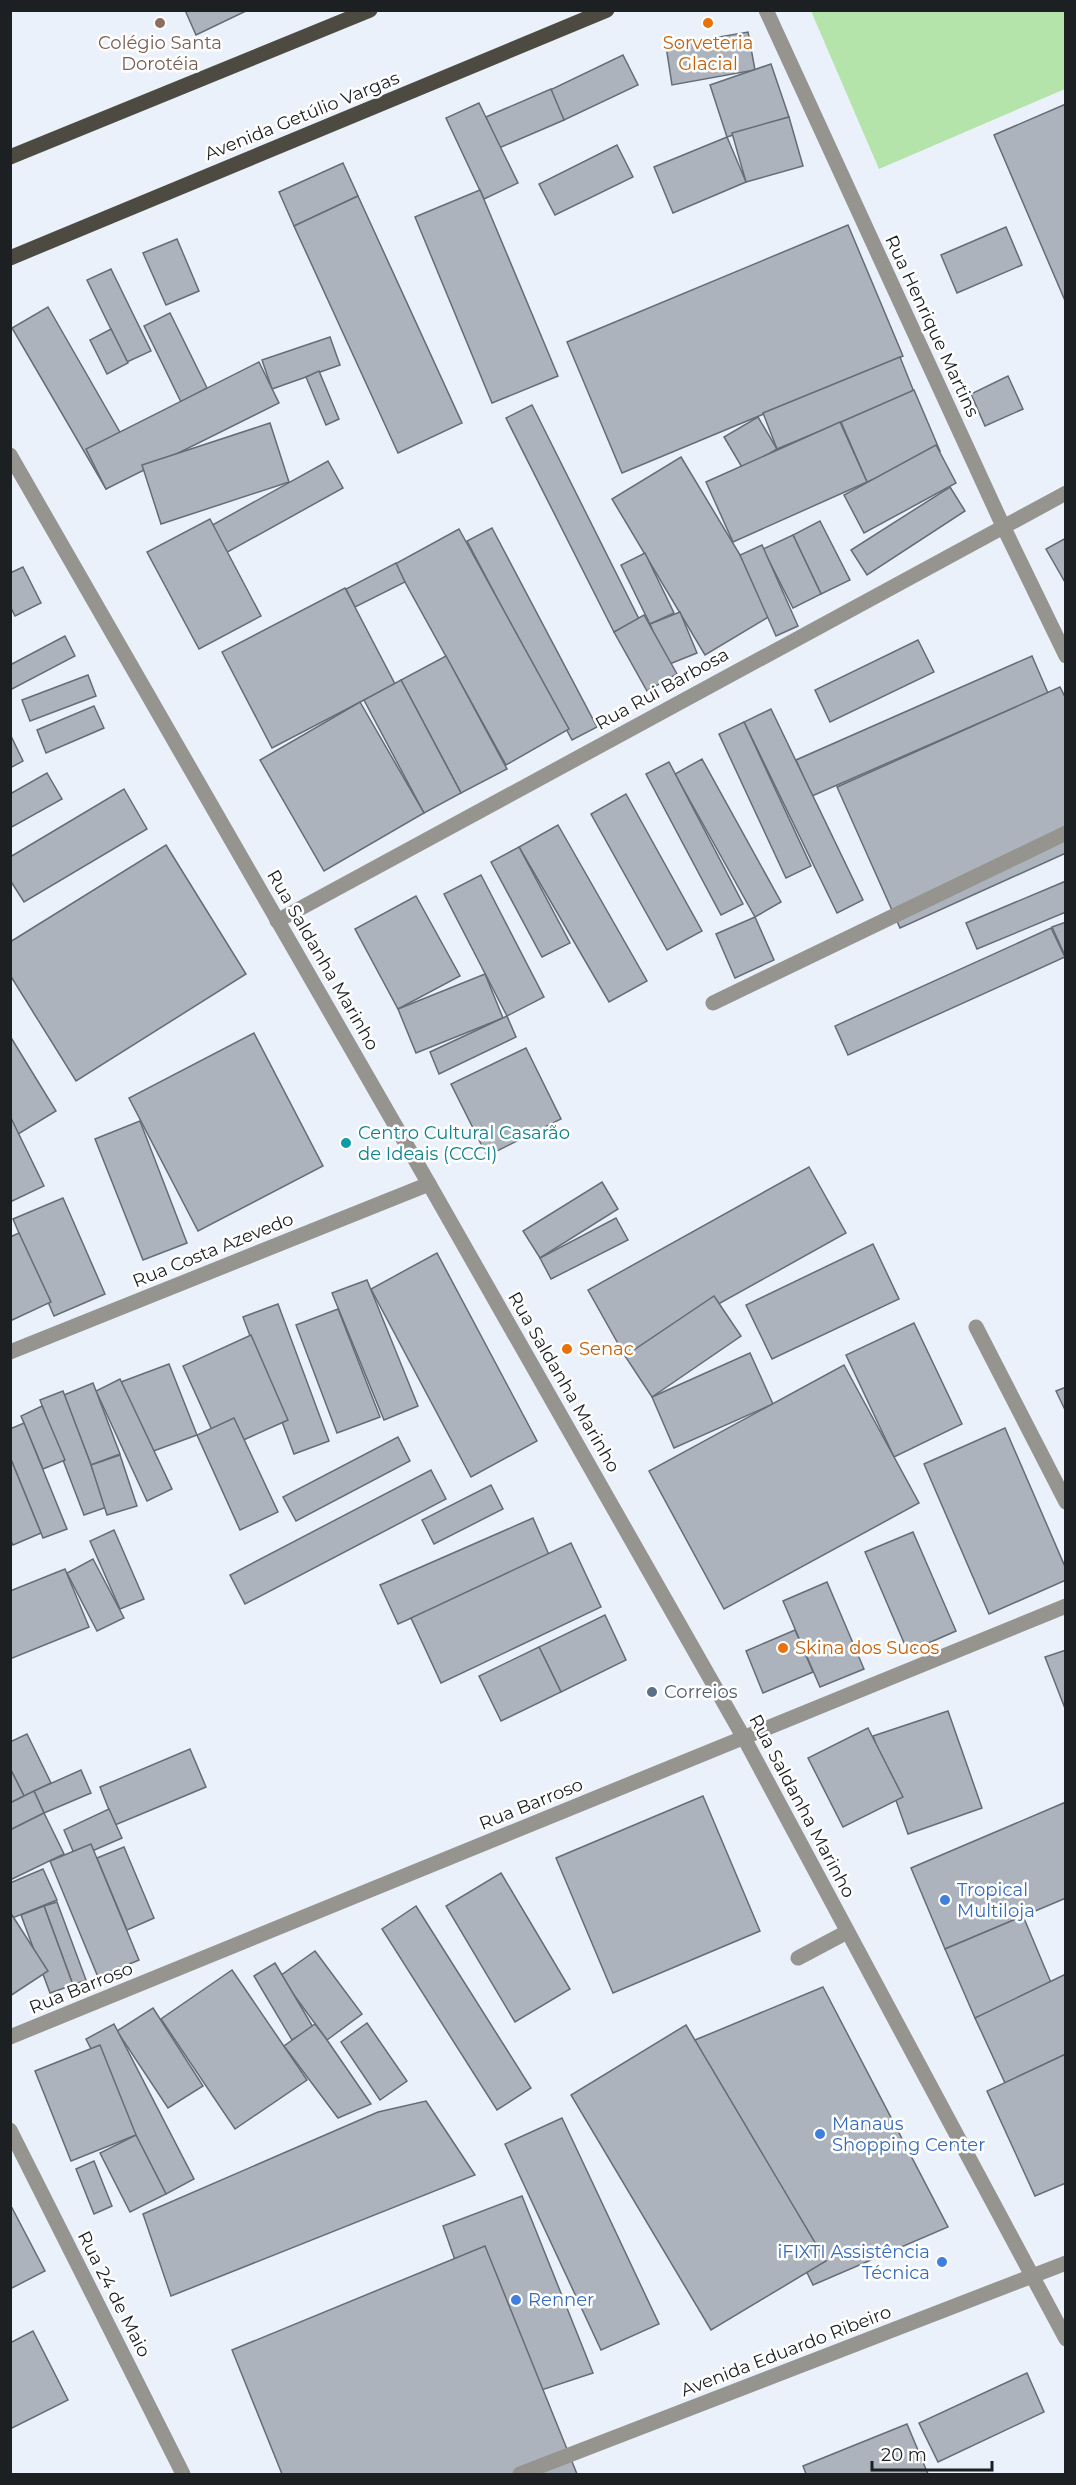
<svg xmlns="http://www.w3.org/2000/svg" width="1076" height="2485" font-family="Montserrat,sans-serif">
<style>
.green{fill:#b5e4aa}
.building{fill:#acb3bc;stroke:#666c75;stroke-width:1.5}
.lines{fill:none;stroke-linecap:round;stroke-linejoin:round}
.minor{stroke:#96948f;stroke-width:15}
.major{stroke:#4d4a42;stroke-width:15}
.education-dot{fill:#8d6e63;stroke:#fff;stroke-width:2}
.food-dot{fill:#e8710a;stroke:#fff;stroke-width:2}
.culture-dot{fill:#0f9aa8;stroke:#fff;stroke-width:2}
.service-dot{fill:#5c6f8a;stroke:#fff;stroke-width:2}
.shop-dot{fill:#3f7fe0;stroke:#fff;stroke-width:2}
.labels{text-anchor:middle;dominant-baseline:central;stroke-width:5;stroke-linejoin:round;paint-order:stroke}
.education-label{font-size:18px;fill:#785e54;stroke:#fff}
.food-label{font-size:18px;fill:#c56008;stroke:#fff;text-anchor:start}
.street-label{font-size:18px;fill:#1d2023;stroke:#fff}
.culture-label{font-size:18px;fill:#0d838f;stroke:#fff;text-anchor:start}
.service-label{font-size:18px;fill:#4e5e75;stroke:#fff;text-anchor:start}
.shop-label{font-size:18px;fill:#366cbe;stroke:#fff;text-anchor:start}
</style>
<rect width="100%" height="100%" fill="#eaf1fb"/>
<!-- green -->
<path class="green" d="M 811,11 L 1065,11 L 1065,89 L 879,169 Z"/>
<!-- building -->
<g class="building">
<path d="M 185,10 L 248,10 L 196,35 Z"/>
<path d="M 748,32 L 755,70 L 672,85 L 666,46 Z"/>
<path d="M 623,55 L 638,85 L 564,120 L 550,90 Z"/>
<path d="M 771,64 L 789,117 L 727,137 L 710,85 Z"/>
<path d="M 551,89 L 564,120 L 499,148 L 486,117 Z"/>
<path d="M 479,103 L 518,183 L 484,199 L 446,118 Z"/>
<path d="M 1066,104 L 1066,303 L 994,135 Z"/>
<path d="M 789,117 L 803,166 L 746,182 L 732,133 Z"/>
<path d="M 727,137 L 746,182 L 673,213 L 654,167 Z"/>
<path d="M 617,145 L 633,177 L 555,215 L 539,184 Z"/>
<path d="M 343,163 L 358,196 L 294,226 L 279,192 Z"/>
<path d="M 480,190 L 558,376 L 492,403 L 415,217 Z"/>
<path d="M 358,196 L 462,423 L 398,453 L 294,226 Z"/>
<path d="M 848,225 L 903,356 L 622,473 L 567,342 Z"/>
<path d="M 1006,227 L 1022,265 L 957,293 L 941,255 Z"/>
<path d="M 177,239 L 199,291 L 166,305 L 143,253 Z"/>
<path d="M 111,269 L 151,351 L 127,362 L 87,280 Z"/>
<path d="M 48,307 L 141,469 L 106,489 L 12,328 Z"/>
<path d="M 170,313 L 207,388 L 181,402 L 144,326 Z"/>
<path d="M 111,329 L 128,363 L 107,374 L 90,340 Z"/>
<path d="M 330,337 L 340,365 L 272,389 L 262,360 Z"/>
<path d="M 900,357 L 914,392 L 777,449 L 763,413 Z"/>
<path d="M 259,362 L 279,403 L 106,489 L 86,449 Z"/>
<path d="M 319,371 L 339,419 L 326,425 L 306,377 Z"/>
<path d="M 1008,376 L 1023,409 L 985,426 L 971,394 Z"/>
<path d="M 914,390 L 940,451 L 867,482 L 841,422 Z"/>
<path d="M 532,405 L 639,619 L 614,632 L 506,418 Z"/>
<path d="M 758,417 L 777,449 L 743,469 L 724,437 Z"/>
<path d="M 840,422 L 867,482 L 733,542 L 706,482 Z"/>
<path d="M 270,423 L 289,482 L 161,524 L 142,465 Z"/>
<path d="M 936,445 L 956,483 L 864,533 L 844,495 Z"/>
<path d="M 681,457 L 775,613 L 705,655 L 612,499 Z"/>
<path d="M 328,461 L 343,488 L 213,560 L 198,533 Z"/>
<path d="M 950,487 L 965,511 L 867,575 L 851,550 Z"/>
<path d="M 210,519 L 261,616 L 199,649 L 147,552 Z"/>
<path d="M 820,521 L 850,580 L 821,594 L 793,535 Z"/>
<path d="M 492,528 L 597,727 L 572,740 L 467,541 Z"/>
<path d="M 459,529 L 569,729 L 506,765 L 395,564 Z"/>
<path d="M 793,535 L 821,594 L 793,608 L 763,549 Z"/>
<path d="M 1066,538 L 1066,584 L 1046,549 Z"/>
<path d="M 762,545 L 798,626 L 776,636 L 740,555 Z"/>
<path d="M 645,553 L 674,613 L 650,624 L 621,565 Z"/>
<path d="M 396,563 L 405,582 L 355,607 L 346,589 Z"/>
<path d="M 23,567 L 41,603 L 15,616 L 10,606 L 10,573 Z"/>
<path d="M 345,588 L 395,684 L 272,748 L 222,652 Z"/>
<path d="M 680,612 L 697,653 L 667,665 L 650,624 Z"/>
<path d="M 644,615 L 677,674 L 647,691 L 614,632 Z"/>
<path d="M 65,636 L 75,656 L 10,690 L 10,665 Z"/>
<path d="M 918,640 L 934,672 L 830,722 L 815,690 Z"/>
<path d="M 446,656 L 507,769 L 461,793 L 401,680 Z"/>
<path d="M 1032,656 L 1048,693 L 812,796 L 796,760 Z"/>
<path d="M 88,675 L 96,696 L 30,721 L 22,700 Z"/>
<path d="M 401,680 L 461,793 L 424,813 L 364,700 Z"/>
<path d="M 1060,687 L 1066,699 L 1066,853 L 900,928 L 837,787 Z"/>
<path d="M 360,702 L 424,813 L 324,871 L 260,760 Z"/>
<path d="M 94,706 L 104,728 L 46,753 L 37,730 Z"/>
<path d="M 771,709 L 863,900 L 837,913 L 744,722 Z"/>
<path d="M 744,722 L 811,866 L 786,878 L 719,734 Z"/>
<path d="M 10,734 L 23,761 L 10,768 Z"/>
<path d="M 702,759 L 781,902 L 755,917 L 675,774 Z"/>
<path d="M 669,762 L 743,904 L 721,915 L 646,774 Z"/>
<path d="M 47,773 L 62,799 L 10,828 L 10,794 Z"/>
<path d="M 124,789 L 147,829 L 24,902 L 10,880 L 10,857 Z"/>
<path d="M 626,794 L 702,931 L 667,950 L 591,814 Z"/>
<path d="M 558,825 L 647,981 L 609,1002 L 519,847 Z"/>
<path d="M 166,845 L 246,974 L 76,1081 L 10,975 L 10,942 Z"/>
<path d="M 519,847 L 570,943 L 542,957 L 491,862 Z"/>
<path d="M 481,875 L 544,997 L 507,1016 L 444,894 Z"/>
<path d="M 1066,881 L 1066,912 L 977,949 L 966,923 Z"/>
<path d="M 416,896 L 460,976 L 398,1009 L 355,929 Z"/>
<path d="M 755,917 L 774,960 L 735,978 L 716,934 Z"/>
<path d="M 1066,922 L 1066,958 L 1052,927 Z"/>
<path d="M 1051,928 L 1065,957 L 848,1055 L 835,1026 Z"/>
<path d="M 485,974 L 503,1018 L 416,1053 L 398,1009 Z"/>
<path d="M 507,1016 L 516,1037 L 439,1074 L 430,1052 Z"/>
<path d="M 254,1033 L 323,1166 L 198,1231 L 129,1098 Z"/>
<path d="M 10,1036 L 56,1111 L 10,1139 Z"/>
<path d="M 526,1048 L 561,1119 L 487,1156 L 451,1084 Z"/>
<path d="M 10,1116 L 44,1186 L 10,1202 Z"/>
<path d="M 140,1121 L 187,1243 L 143,1260 L 95,1139 Z"/>
<path d="M 809,1167 L 846,1233 L 625,1356 L 588,1290 Z"/>
<path d="M 602,1182 L 618,1209 L 540,1258 L 523,1231 Z"/>
<path d="M 63,1198 L 105,1294 L 54,1316 L 13,1219 Z"/>
<path d="M 616,1218 L 628,1240 L 551,1279 L 540,1258 Z"/>
<path d="M 19,1233 L 51,1302 L 10,1321 L 10,1237 Z"/>
<path d="M 873,1244 L 899,1299 L 772,1359 L 746,1305 Z"/>
<path d="M 437,1253 L 537,1441 L 471,1477 L 371,1289 Z"/>
<path d="M 367,1280 L 418,1406 L 384,1420 L 332,1293 Z"/>
<path d="M 714,1296 L 741,1336 L 652,1397 L 625,1356 Z"/>
<path d="M 278,1304 L 329,1441 L 294,1454 L 243,1317 Z"/>
<path d="M 338,1309 L 380,1417 L 337,1433 L 296,1325 Z"/>
<path d="M 914,1323 L 962,1424 L 894,1457 L 846,1355 Z"/>
<path d="M 251,1335 L 288,1420 L 221,1450 L 183,1366 Z"/>
<path d="M 750,1353 L 773,1404 L 674,1448 L 652,1397 Z"/>
<path d="M 169,1364 L 197,1435 L 148,1453 L 121,1382 Z"/>
<path d="M 844,1365 L 919,1503 L 724,1609 L 649,1471 Z"/>
<path d="M 120,1379 L 172,1489 L 147,1501 L 96,1391 Z"/>
<path d="M 93,1383 L 120,1454 L 91,1465 L 64,1395 Z"/>
<path d="M 1066,1387 L 1066,1412 L 1056,1391 Z"/>
<path d="M 63,1391 L 107,1507 L 84,1515 L 40,1400 Z"/>
<path d="M 42,1406 L 65,1460 L 43,1469 L 21,1416 Z"/>
<path d="M 234,1418 L 278,1512 L 240,1530 L 197,1435 Z"/>
<path d="M 24,1423 L 67,1529 L 43,1538 L 10,1457 L 10,1429 Z"/>
<path d="M 1005,1428 L 1066,1569 L 1066,1580 L 989,1614 L 924,1464 Z"/>
<path d="M 398,1437 L 410,1461 L 296,1521 L 283,1497 Z"/>
<path d="M 120,1455 L 137,1506 L 107,1515 L 91,1465 Z"/>
<path d="M 10,1457 L 41,1533 L 13,1545 L 10,1539 Z"/>
<path d="M 431,1470 L 446,1499 L 245,1604 L 230,1575 Z"/>
<path d="M 491,1485 L 503,1509 L 434,1544 L 422,1520 Z"/>
<path d="M 533,1518 L 550,1557 L 398,1624 L 380,1585 Z"/>
<path d="M 114,1530 L 144,1599 L 120,1609 L 90,1541 Z"/>
<path d="M 913,1532 L 956,1631 L 908,1652 L 865,1552 Z"/>
<path d="M 571,1543 L 601,1607 L 441,1683 L 411,1618 Z"/>
<path d="M 93,1559 L 124,1618 L 97,1631 L 67,1573 Z"/>
<path d="M 65,1569 L 89,1627 L 10,1659 L 10,1591 Z"/>
<path d="M 827,1582 L 864,1669 L 820,1687 L 783,1601 Z"/>
<path d="M 605,1615 L 626,1660 L 561,1692 L 539,1647 Z"/>
<path d="M 795,1630 L 813,1672 L 763,1693 L 746,1651 Z"/>
<path d="M 539,1647 L 561,1692 L 501,1721 L 479,1676 Z"/>
<path d="M 1066,1650 L 1066,1711 L 1045,1657 Z"/>
<path d="M 948,1711 L 982,1808 L 908,1834 L 873,1736 Z"/>
<path d="M 868,1728 L 903,1797 L 843,1827 L 808,1758 Z"/>
<path d="M 27,1734 L 51,1783 L 24,1796 L 10,1768 L 10,1742 Z"/>
<path d="M 190,1749 L 206,1787 L 115,1825 L 100,1787 Z"/>
<path d="M 10,1768 L 24,1796 L 10,1803 Z"/>
<path d="M 81,1770 L 91,1793 L 44,1813 L 34,1791 Z"/>
<path d="M 34,1791 L 44,1813 L 10,1830 L 10,1803 Z"/>
<path d="M 703,1796 L 760,1931 L 613,1993 L 556,1858 Z"/>
<path d="M 1066,1802 L 1066,1898 L 945,1949 L 911,1868 Z"/>
<path d="M 109,1809 L 122,1838 L 76,1858 L 64,1830 Z"/>
<path d="M 44,1813 L 64,1854 L 10,1880 L 10,1830 Z"/>
<path d="M 91,1844 L 139,1960 L 98,1977 L 50,1861 Z"/>
<path d="M 124,1847 L 154,1918 L 127,1930 L 97,1858 Z"/>
<path d="M 43,1869 L 57,1900 L 10,1919 L 10,1883 Z"/>
<path d="M 501,1873 L 570,1989 L 515,2022 L 446,1906 Z"/>
<path d="M 57,1902 L 86,1980 L 73,1985 L 44,1906 Z"/>
<path d="M 44,1906 L 73,1985 L 50,1993 L 21,1915 Z"/>
<path d="M 416,1906 L 531,2088 L 497,2110 L 382,1929 Z"/>
<path d="M 10,1912 L 48,1971 L 10,1996 Z"/>
<path d="M 1023,1916 L 1052,1985 L 975,2018 L 945,1949 Z"/>
<path d="M 315,1951 L 362,2014 L 327,2040 L 280,1976 Z"/>
<path d="M 275,1963 L 313,2027 L 292,2040 L 254,1976 Z"/>
<path d="M 232,1970 L 307,2080 L 235,2129 L 161,2019 Z"/>
<path d="M 1066,1974 L 1066,2054 L 1005,2083 L 975,2018 Z"/>
<path d="M 823,1987 L 948,2227 L 813,2285 L 695,2040 Z"/>
<path d="M 153,2008 L 203,2086 L 168,2108 L 117,2031 Z"/>
<path d="M 367,2023 L 407,2081 L 380,2100 L 341,2042 Z"/>
<path d="M 114,2024 L 194,2179 L 166,2194 L 86,2039 Z"/>
<path d="M 315,2024 L 327,2040 L 371,2104 L 338,2118 L 284,2046 Z"/>
<path d="M 686,2025 L 826,2261 L 711,2330 L 571,2095 Z"/>
<path d="M 100,2045 L 136,2135 L 71,2161 L 35,2071 Z"/>
<path d="M 1066,2054 L 1066,2183 L 1035,2196 L 987,2091 Z"/>
<path d="M 426,2101 L 475,2175 L 171,2296 L 143,2214 L 378,2112 Z"/>
<path d="M 562,2118 L 659,2324 L 601,2350 L 505,2144 Z"/>
<path d="M 136,2135 L 166,2194 L 130,2212 L 100,2153 Z"/>
<path d="M 94,2161 L 112,2206 L 94,2214 L 76,2169 Z"/>
<path d="M 522,2196 L 593,2373 L 505,2402 L 443,2226 Z"/>
<path d="M 10,2204 L 45,2271 L 10,2289 Z"/>
<path d="M 485,2246 L 577,2474 L 282,2474 L 232,2350 Z"/>
<path d="M 33,2331 L 68,2400 L 10,2429 L 10,2343 Z"/>
<path d="M 1027,2373 L 1044,2412 L 938,2462 L 919,2423 Z"/>
<path d="M 907,2424 L 928,2474 L 806,2474 L 803,2466 Z"/>
</g>
<g class="lines">
<!-- minor -->
<g class="minor">
<path d="M 766,10 L 1003,526 L 1066,656"/>
<path d="M 10,455 L 429,1184 L 744,1738 L 1066,2339"/>
<path d="M 277,921 L 1066,493"/>
<path d="M 713,1003 L 1066,833"/>
<path d="M 976,1327 L 1066,1502"/>
<path d="M 10,1352 L 429,1184"/>
<path d="M 798,1958 L 847,1932"/>
<path d="M 10,2037 L 1066,1606"/>
<path d="M 10,2130 L 183,2474"/>
<path d="M 520,2474 L 1066,2263"/>
</g>
<!-- major -->
<g class="major">
<path d="M 10,157 L 370,10"/>
<path d="M 10,258 L 607,10"/>
</g>
</g>
<!-- markers -->
<circle class="education-dot" cx="160" cy="23" r="6"/>
<g class="food-dot">
<circle cx="708" cy="23" r="6"/>
<circle cx="567" cy="1349" r="6"/>
<circle cx="783" cy="1648" r="6"/>
</g>
<circle class="culture-dot" cx="346" cy="1143" r="6"/>
<circle class="service-dot" cx="652" cy="1692" r="6"/>
<g class="shop-dot">
<circle cx="945" cy="1900" r="6"/>
<circle cx="820" cy="2134" r="6"/>
<circle cx="942" cy="2262" r="6"/>
<circle cx="516" cy="2300" r="6"/>
</g>
<g class="labels">
<!-- education labels -->
<g class="education-label">
<text x="160" y="43">Colégio Santa<tspan x="160" dy="21">Dorotéia</tspan></text>
</g>
<!-- food labels -->
<g class="food-label">
<text x="708" y="43" text-anchor="middle">Sorveteria<tspan x="708" dy="21">Glacial</tspan></text>
<text x="579" y="1349">Senac</text>
<text x="795" y="1648">Skina dos Sucos</text>
</g>
<!-- street labels -->
<g class="street-label">
<text transform="translate(302 116) rotate(-22)">Avenida Getúlio Vargas</text>
<text transform="translate(932 326) rotate(65)">Rua Henrique Martins</text>
<text transform="translate(662 689) rotate(-29)">Rua Rui Barbosa</text>
<text transform="translate(323 960) rotate(60)">Rua Saldanha Marinho</text>
<text transform="translate(213 1250) rotate(-22)">Rua Costa Azevedo</text>
<text transform="translate(564 1382) rotate(60)">Rua Saldanha Marinho</text>
<text transform="translate(531 1804) rotate(-22)">Rua Barroso</text>
<text transform="translate(802 1806) rotate(62)">Rua Saldanha Marinho</text>
<text transform="translate(81 1988) rotate(-22)">Rua Barroso</text>
<text transform="translate(114 2294) rotate(63)">Rua 24 de Maio</text>
<text transform="translate(786 2351) rotate(-21)">Avenida Eduardo Ribeiro</text>
</g>
<!-- culture labels -->
<g class="culture-label">
<text x="358" y="1133">Centro Cultural Casarão<tspan x="358" dy="21">de Ideais (CCCI)</tspan></text>
</g>
<!-- service labels -->
<g class="service-label">
<text x="664" y="1692">Correios</text>
</g>
<!-- shop labels -->
<g class="shop-label">
<text x="957" y="1890">Tropical<tspan x="957" dy="21">Multiloja</tspan></text>
<text x="832" y="2124">Manaus<tspan x="832" dy="21">Shopping Center</tspan></text>
<text x="930" y="2252" text-anchor="end">iFIXTI Assistência<tspan x="930" dy="21">Técnica</tspan></text>
<text x="528" y="2300">Renner</text>
</g>
</g>
<!-- border -->
<rect width="1076" height="2485" fill="none" stroke="#1d2023" stroke-width="24"/>
<!-- scale -->
<path d="M872 2461v9h120v-9" fill="none" stroke="#1d2023" stroke-width="3"/>
<text x="881" y="2461" font-size="18" fill="#1d2023" stroke="#ffffff" stroke-width="4.5" paint-order="stroke">20 m</text>
</svg>
